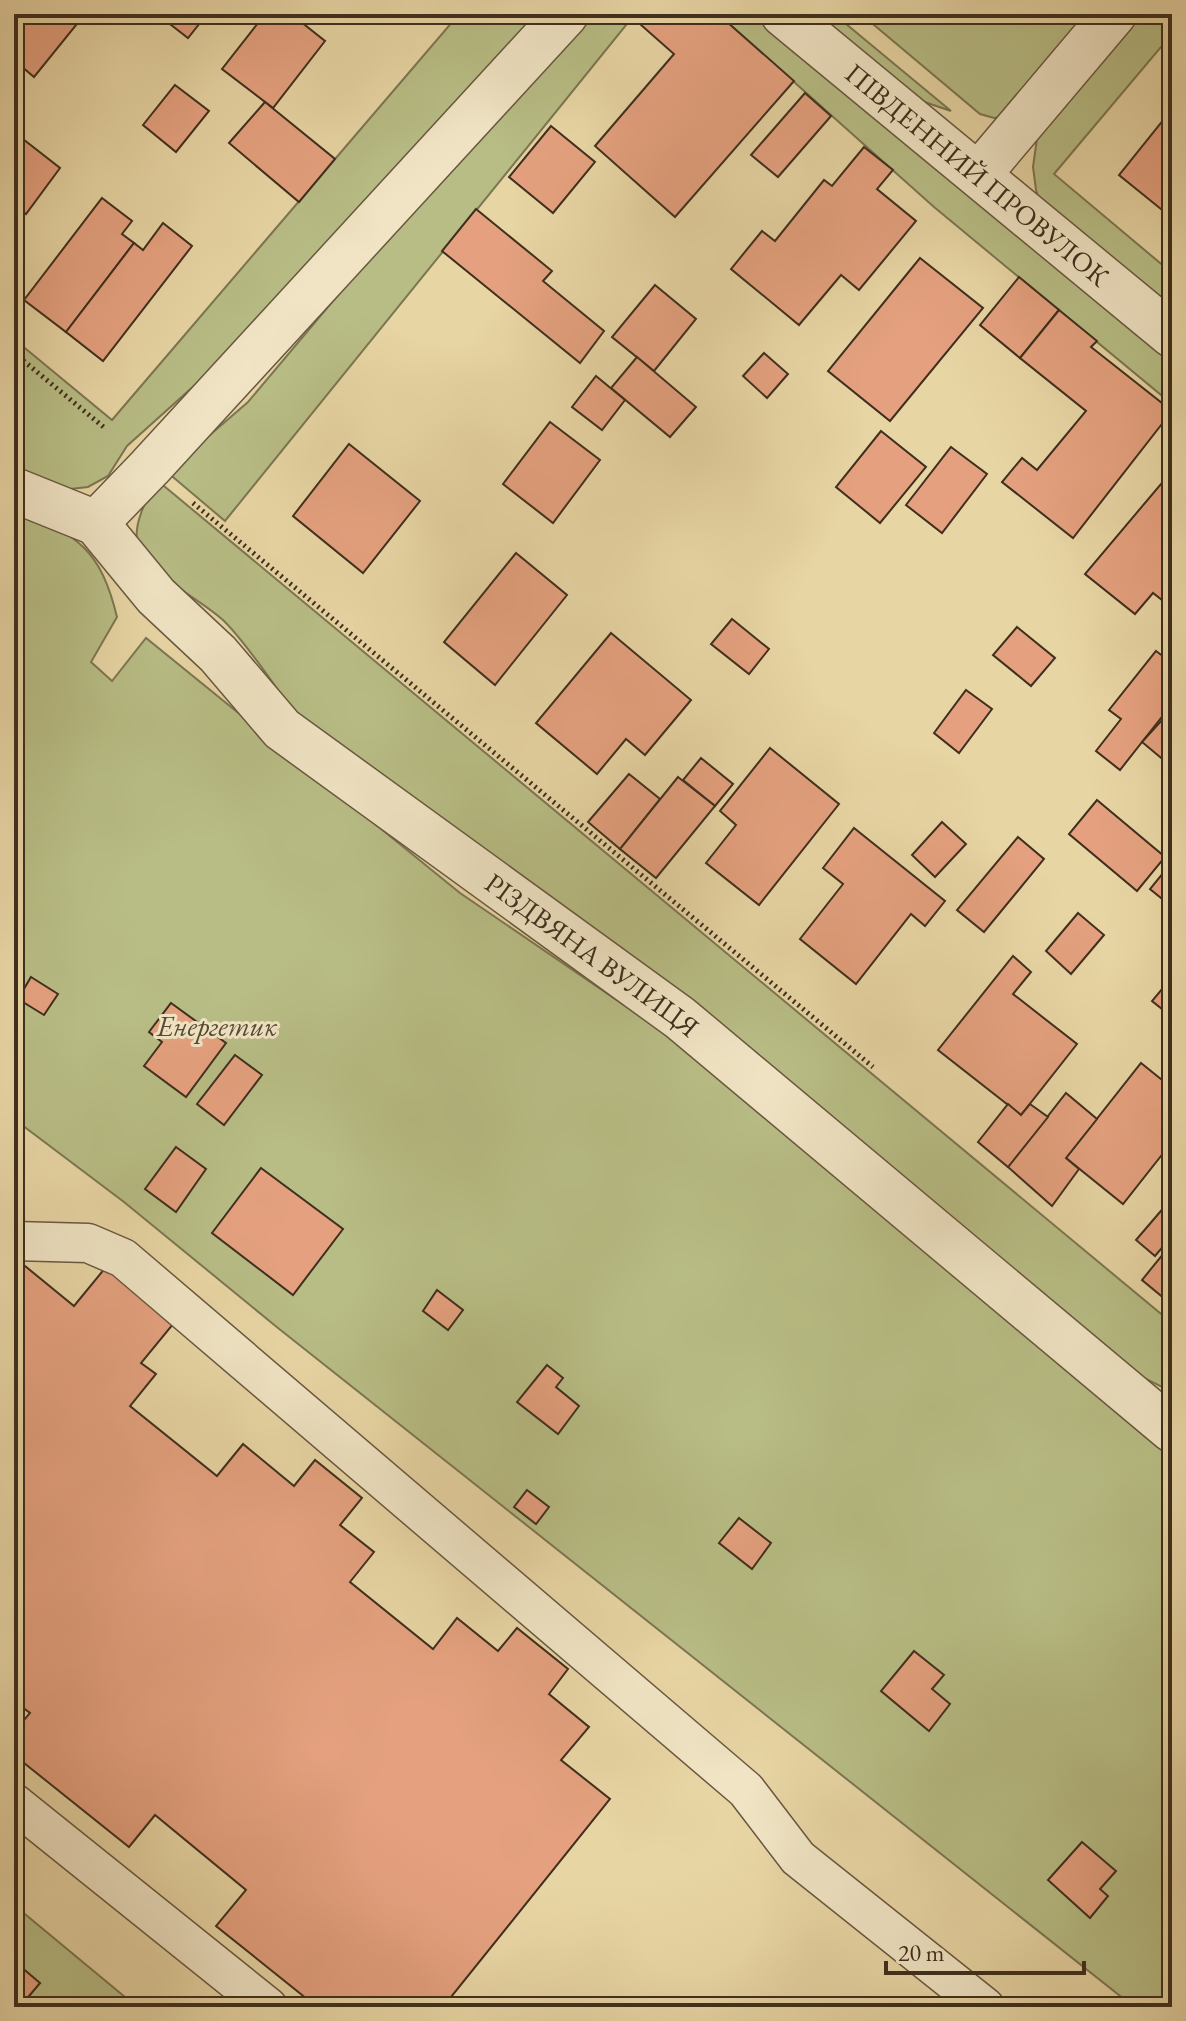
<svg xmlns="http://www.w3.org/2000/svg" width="1186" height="2021" font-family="'EB Garamond',serif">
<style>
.green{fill:#b8bd85;stroke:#7c7652;stroke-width:2}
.building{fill:#e5a17f;stroke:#3f2f1e;stroke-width:2}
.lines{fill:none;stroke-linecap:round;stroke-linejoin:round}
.service-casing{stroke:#695840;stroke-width:41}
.minor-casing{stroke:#695840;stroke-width:47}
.path{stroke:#3f2f1e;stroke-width:5;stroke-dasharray:2 4;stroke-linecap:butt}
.service{stroke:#f0e4c4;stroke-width:38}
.minor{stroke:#f0e4c4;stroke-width:44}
.labels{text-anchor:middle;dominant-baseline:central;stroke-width:6;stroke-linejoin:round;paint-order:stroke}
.street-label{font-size:28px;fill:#3f2f1e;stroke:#f0e4c4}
.park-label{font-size:28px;font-style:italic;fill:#574b33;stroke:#f0e4c4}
</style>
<rect width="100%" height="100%" fill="#e8d5a4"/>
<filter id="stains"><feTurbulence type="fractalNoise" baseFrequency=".0025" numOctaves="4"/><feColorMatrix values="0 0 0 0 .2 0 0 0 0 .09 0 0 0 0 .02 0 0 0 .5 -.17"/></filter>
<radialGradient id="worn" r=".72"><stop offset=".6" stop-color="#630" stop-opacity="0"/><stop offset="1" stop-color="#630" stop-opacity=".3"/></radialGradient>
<!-- green -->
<g class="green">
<path d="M 459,14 L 546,14 L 215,367 L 127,446 L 108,476 L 88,487 L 61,490 L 14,469 L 14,339 L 112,420 Z"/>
<path d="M 591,14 L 635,14 L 225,521 L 167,472 L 248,402 L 402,219 Z"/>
<path d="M 718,14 L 756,14 L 1172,363 L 1172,404 L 934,207 Z"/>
<path d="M 806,14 L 834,14 L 951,111 L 901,94 Z"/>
<path d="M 861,14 L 1095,14 L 1011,115 L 994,118 L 980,114 Z"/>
<path d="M 1137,14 L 1172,14 L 1172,34 L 1054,174 L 1172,273 L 1172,321 L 1044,215 L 1036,190 L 1033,167 L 1038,131 Z"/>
<path d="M 158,481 L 1172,1323 L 1172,1392 L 1140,1376 L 294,712 C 272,683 251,649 226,623 C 204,600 147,576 138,545 C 132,525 147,497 158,481 Z"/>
<path d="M 14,512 C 78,532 101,551 117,617 L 91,662 L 112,681 L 146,638 L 460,893 L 687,1048 L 1172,1452 L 1172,2007 L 1134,2007 L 278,1328 L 124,1202 L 14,1119 Z"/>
<path d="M 14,1905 L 137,2007 L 70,2007 L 65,2002 L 60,2007 L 40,2007 L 29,1996 L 40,1983 L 14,1961 L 14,1951 L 17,1946 L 14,1943 Z"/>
</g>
<!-- building -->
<g class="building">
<path d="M 14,14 L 85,14 L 34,77 L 14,60 Z"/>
<path d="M 157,14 L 207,14 L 188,38 Z"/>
<path d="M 265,14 L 291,14 L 325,41 L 273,108 L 222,69 Z"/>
<path d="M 635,14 L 718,14 L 794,81 L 675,217 L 595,146 L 674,54 L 632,17 Z"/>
<path d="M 175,85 L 209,111 L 176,152 L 143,125 Z"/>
<path d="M 805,93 L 831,116 L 778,177 L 751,155 Z"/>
<path d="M 265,102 L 335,159 L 299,202 L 229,143 Z"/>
<path d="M 1172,109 L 1172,218 L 1119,175 Z"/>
<path d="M 551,126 L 595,162 L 553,213 L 509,177 Z"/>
<path d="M 14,132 L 60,168 L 26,214 L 14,205 Z"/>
<path d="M 864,147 L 893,170 L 877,189 L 916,221 L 859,290 L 841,275 L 799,325 L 731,269 L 762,231 L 775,241 L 824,180 L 832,186 Z"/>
<path d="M 102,198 L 132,221 L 122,234 L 134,243 L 66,332 L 24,300 Z"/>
<path d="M 476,209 L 552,271 L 543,281 L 604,331 L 580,363 L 442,251 Z"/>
<path d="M 163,223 L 192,246 L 103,361 L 66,332 L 134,243 L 143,250 Z"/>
<path d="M 920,258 L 983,308 L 890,421 L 828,371 Z"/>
<path d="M 1019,277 L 1059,310 L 1020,358 L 980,325 Z"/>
<path d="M 655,285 L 696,319 L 654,371 L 612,337 Z"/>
<path d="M 1059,310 L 1097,341 L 1091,347 L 1172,411 L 1073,538 L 1002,482 L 1022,458 L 1037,470 L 1086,411 L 1020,358 Z"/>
<path d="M 764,353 L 788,374 L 767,398 L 743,376 Z"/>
<path d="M 637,357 L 696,407 L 670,437 L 611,388 Z"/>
<path d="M 596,376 L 625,400 L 602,430 L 572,407 Z"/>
<path d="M 550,422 L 600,460 L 553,523 L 503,484 Z"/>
<path d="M 881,431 L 926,467 L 880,523 L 836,487 Z"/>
<path d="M 349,444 L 420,501 L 363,573 L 293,516 Z"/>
<path d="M 951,447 L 987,474 L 942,533 L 906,505 Z"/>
<path d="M 1172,471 L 1172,608 L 1153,593 L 1135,614 L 1085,574 Z"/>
<path d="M 516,553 L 567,595 L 495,685 L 444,642 Z"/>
<path d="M 732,619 L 769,649 L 749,674 L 711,644 Z"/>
<path d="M 1017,627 L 1055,658 L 1031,686 L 993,655 Z"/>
<path d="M 611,633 L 691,700 L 645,755 L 626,739 L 597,774 L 536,723 Z"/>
<path d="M 1156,651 L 1172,663 L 1172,704 L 1120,770 L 1096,751 L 1121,719 L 1109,710 Z"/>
<path d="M 966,690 L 992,709 L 959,753 L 934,733 Z"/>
<path d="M 1172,709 L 1172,767 L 1142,742 Z"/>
<path d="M 770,748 L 839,804 L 759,905 L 706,863 L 736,825 L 720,811 Z"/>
<path d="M 701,758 L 733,784 L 715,806 L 683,780 Z"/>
<path d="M 629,774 L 660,799 L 620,849 L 588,822 Z"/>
<path d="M 678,777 L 715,806 L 656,878 L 620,849 Z"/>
<path d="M 1097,800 L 1165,857 L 1137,891 L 1069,834 Z"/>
<path d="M 942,822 L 966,844 L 935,877 L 912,855 Z"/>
<path d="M 854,828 L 945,901 L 925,926 L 911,914 L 856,984 L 800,939 L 843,884 L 823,868 Z"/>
<path d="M 1018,837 L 1044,859 L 984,932 L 957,910 Z"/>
<path d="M 1172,862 L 1172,907 L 1150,889 Z"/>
<path d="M 1078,913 L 1104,935 L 1071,974 L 1046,951 Z"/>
<path d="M 1013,956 L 1031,972 L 1013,994 L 1077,1044 L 1021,1115 L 938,1050 Z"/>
<path d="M 31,977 L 58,994 L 44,1015 L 18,999 Z"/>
<path d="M 1172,977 L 1172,1017 L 1152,1001 Z"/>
<path d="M 171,1003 L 226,1043 L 186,1097 L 144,1066 L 162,1042 L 149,1032 Z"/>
<path d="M 235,1055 L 262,1075 L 224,1125 L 197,1104 Z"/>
<path d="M 1141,1063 L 1172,1088 L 1172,1142 L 1123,1204 L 1066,1158 Z"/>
<path d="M 1066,1093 L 1097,1119 L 1066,1158 L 1079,1169 L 1052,1206 L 1008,1167 Z"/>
<path d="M 1008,1104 L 1021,1115 L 1030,1104 L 1048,1117 L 1008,1167 L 978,1142 Z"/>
<path d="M 176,1147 L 206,1169 L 176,1212 L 145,1189 Z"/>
<path d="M 261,1168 L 343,1229 L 293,1295 L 212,1233 Z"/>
<path d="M 1166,1205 L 1172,1210 L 1172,1236 L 1155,1256 L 1136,1240 Z"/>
<path d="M 1172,1243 L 1172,1291 L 1165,1299 L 1142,1280 Z"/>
<path d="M 25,1266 L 74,1306 L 106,1267 L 174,1323 L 141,1363 L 156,1374 L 130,1406 L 217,1476 L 243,1444 L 294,1486 L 315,1460 L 362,1498 L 340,1525 L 374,1552 L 350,1582 L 433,1649 L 457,1618 L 498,1651 L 517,1628 L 568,1669 L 549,1694 L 589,1727 L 561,1760 L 610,1799 L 443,2007 L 317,2007 L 216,1926 L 246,1890 L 155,1815 L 129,1847 L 14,1755 L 14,1732 L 30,1713 L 14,1701 L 14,1280 Z"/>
<path d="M 437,1290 L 463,1310 L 448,1330 L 423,1311 Z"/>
<path d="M 547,1365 L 563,1378 L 556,1387 L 579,1406 L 558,1434 L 517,1402 Z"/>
<path d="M 527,1490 L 549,1507 L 536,1524 L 514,1507 Z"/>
<path d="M 739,1518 L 771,1543 L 752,1569 L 719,1543 Z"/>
<path d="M 914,1651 L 944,1675 L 932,1689 L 950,1704 L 929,1731 L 881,1691 Z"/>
<path d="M 1082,1842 L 1116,1871 L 1100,1889 L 1108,1896 L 1090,1918 L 1048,1880 Z"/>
<path d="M 14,1961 L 40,1983 L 29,1996 L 40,2007 L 14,2007 Z"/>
</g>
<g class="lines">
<defs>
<g id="service">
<path d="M 14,1241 L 88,1243 L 123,1258 L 746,1790 L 798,1858 L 985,2007"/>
<path d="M 14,1803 L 268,2007"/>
</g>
<g id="minor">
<path id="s1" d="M 783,14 L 1172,335"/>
<path d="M 979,174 L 1114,14"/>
<path id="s2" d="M 14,490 L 96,523 L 156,596 L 218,654 L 282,729 L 680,1018 L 1172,1430"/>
<path d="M 96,523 L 150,467 L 566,14"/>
</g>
</defs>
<!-- service casing -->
<use href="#service" class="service-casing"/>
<!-- minor casing -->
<use href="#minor" class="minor-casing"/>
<!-- path -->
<g class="path">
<path d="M 14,353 L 106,429"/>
<path d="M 193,503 L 873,1067"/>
</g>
<!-- service -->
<use href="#service" class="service"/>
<!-- minor -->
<use href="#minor" class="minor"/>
</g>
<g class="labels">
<!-- street labels -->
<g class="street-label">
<text stroke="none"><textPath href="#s1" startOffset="252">ПІВДЕННИЙ ПРОВУЛОК</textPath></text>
<text stroke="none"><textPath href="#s2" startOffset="750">РІЗДВЯНА ВУЛИЦЯ</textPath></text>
</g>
<!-- park labels -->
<g class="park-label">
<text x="217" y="1026">Енергетик</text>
</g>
</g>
<!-- margin -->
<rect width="1186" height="2021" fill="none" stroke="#e8d5a4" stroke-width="48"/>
<rect x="16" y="16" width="1154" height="1989" fill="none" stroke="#3f2f1e" stroke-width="4"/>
<rect x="24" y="24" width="1138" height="1973" fill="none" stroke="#3f2f1e" stroke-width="2"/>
<!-- scale -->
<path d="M886 1961v12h198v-12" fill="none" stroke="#3f2f1e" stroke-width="4"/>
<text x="898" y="1961" font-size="24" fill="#3f2f1e" stroke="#f0e4c4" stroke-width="6" paint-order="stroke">20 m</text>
<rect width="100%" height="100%" filter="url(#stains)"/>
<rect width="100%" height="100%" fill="url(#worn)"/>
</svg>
